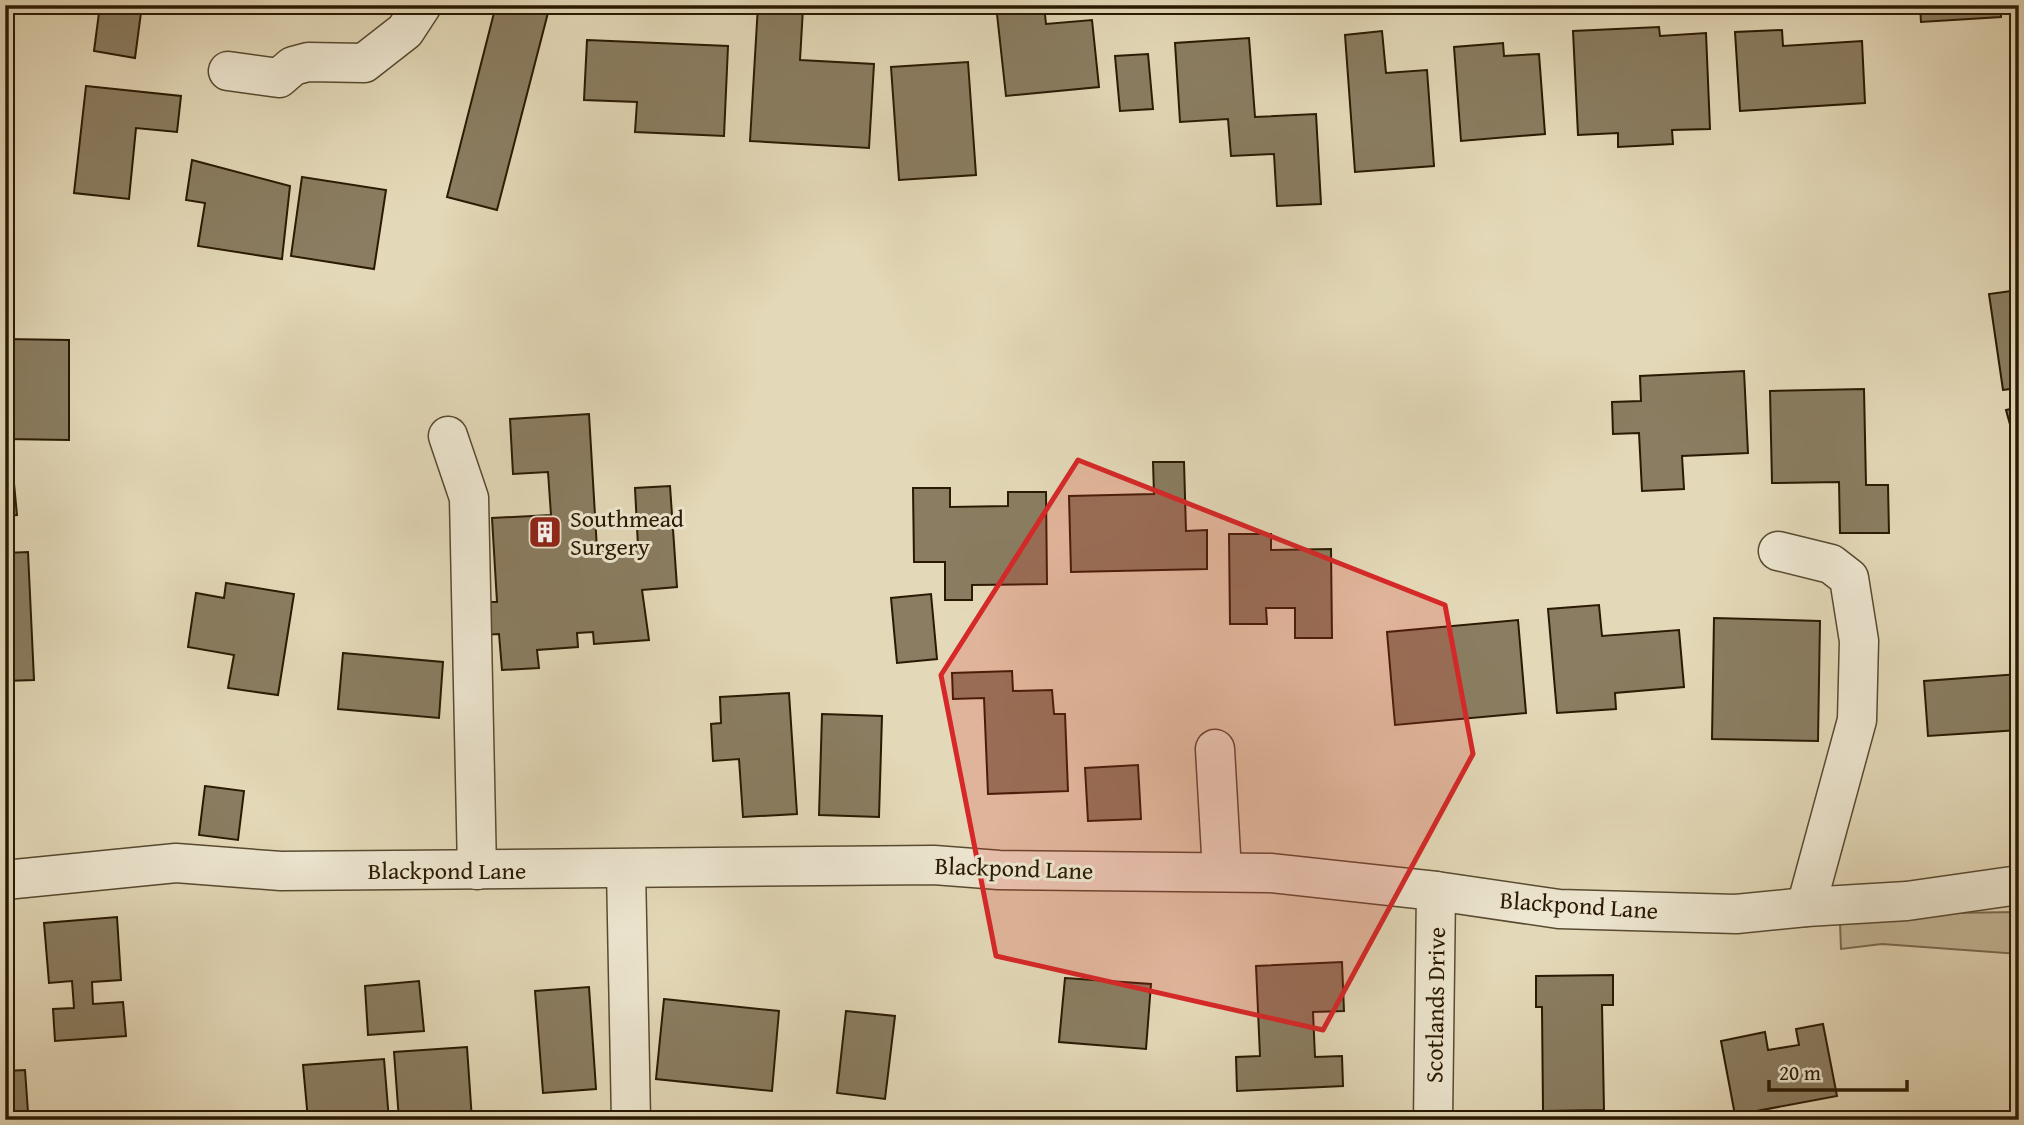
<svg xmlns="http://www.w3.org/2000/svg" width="2024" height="1125" font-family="'Gentium Book Plus',serif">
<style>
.green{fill:#c4b898;stroke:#77694e;stroke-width:2}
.building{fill:#8a7d61;stroke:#2a1a03;stroke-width:2}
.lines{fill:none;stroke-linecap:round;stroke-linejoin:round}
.minor-casing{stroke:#584a30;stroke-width:41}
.minor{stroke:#ede6d0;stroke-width:38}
.marked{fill:#d62828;fill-opacity:0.2;stroke:#d62828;stroke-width:5;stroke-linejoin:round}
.labels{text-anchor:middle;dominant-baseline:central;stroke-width:6;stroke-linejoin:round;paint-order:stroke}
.poi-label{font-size:24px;fill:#2a1a03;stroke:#ede6d0;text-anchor:start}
.street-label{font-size:24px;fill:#2a1a03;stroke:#ede6d0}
</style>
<rect width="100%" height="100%" fill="#e3d8b7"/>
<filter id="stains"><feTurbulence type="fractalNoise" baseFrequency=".00286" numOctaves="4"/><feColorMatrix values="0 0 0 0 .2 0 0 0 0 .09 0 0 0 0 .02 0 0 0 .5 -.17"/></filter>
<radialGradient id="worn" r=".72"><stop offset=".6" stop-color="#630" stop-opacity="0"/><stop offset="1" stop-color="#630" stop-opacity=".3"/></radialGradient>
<!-- green -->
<path class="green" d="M 2019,912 L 2019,954 L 1882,944 L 1841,949 L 1840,923 L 1876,914 Z"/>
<!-- building -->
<g class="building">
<path d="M 100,5 L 142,5 L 135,58 L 94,51 Z"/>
<path d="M 496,5 L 550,5 L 497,210 L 447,197 Z"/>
<path d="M 758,5 L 803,8 L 800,60 L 874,64 L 869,148 L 750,141 Z"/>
<path d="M 996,5 L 1044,5 L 1046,24 L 1092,20 L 1099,87 L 1006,96 Z"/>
<path d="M 1920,5 L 2001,5 L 2001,17 L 1921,22 Z"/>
<path d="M 1659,27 L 1660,36 L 1706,33 L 1710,129 L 1672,130 L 1673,144 L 1618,147 L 1618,133 L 1578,135 L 1573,31 Z"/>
<path d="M 1782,30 L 1783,46 L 1862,41 L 1865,103 L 1740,111 L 1735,32 Z"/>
<path d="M 1382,31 L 1386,73 L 1427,70 L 1434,166 L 1355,172 L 1345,35 Z"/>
<path d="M 1249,38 L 1255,117 L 1316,114 L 1321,204 L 1277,206 L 1274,154 L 1231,156 L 1228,119 L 1180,122 L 1175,43 Z"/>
<path d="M 587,40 L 728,46 L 724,136 L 635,132 L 637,102 L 584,100 Z"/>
<path d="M 1503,43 L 1504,56 L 1539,54 L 1545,134 L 1461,141 L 1454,47 Z"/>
<path d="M 1148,54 L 1153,109 L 1120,111 L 1115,56 Z"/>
<path d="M 968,62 L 976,175 L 899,180 L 891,67 Z"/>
<path d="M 86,86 L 181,96 L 177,132 L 136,128 L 129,199 L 74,193 Z"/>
<path d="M 192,160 L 290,186 L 282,259 L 198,246 L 205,203 L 186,200 Z"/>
<path d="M 302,177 L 386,190 L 374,269 L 291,256 Z"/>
<path d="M 2019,290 L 2019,388 L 2003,390 L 1989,294 Z"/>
<path d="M 5,339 L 69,340 L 69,440 L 5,439 Z"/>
<path d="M 1744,371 L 1748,453 L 1682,456 L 1684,489 L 1642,491 L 1639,433 L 1613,434 L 1612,402 L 1641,401 L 1640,376 Z"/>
<path d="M 1864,389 L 1866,485 L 1888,485 L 1889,533 L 1840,533 L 1839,482 L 1772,483 L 1770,391 Z"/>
<path d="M 2019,407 L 2019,457 L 2006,410 Z"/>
<path d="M 589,414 L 597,549 L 638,546 L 635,488 L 670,486 L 677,587 L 642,590 L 649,640 L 594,644 L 593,632 L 577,633 L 578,647 L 537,650 L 539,668 L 502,670 L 499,634 L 481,635 L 479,602 L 497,602 L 492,518 L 551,515 L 548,472 L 513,474 L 510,419 Z"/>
<path d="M 1153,462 L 1184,462 L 1186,531 L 1207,530 L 1207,569 L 1071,572 L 1069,496 L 1154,494 Z"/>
<path d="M 13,473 L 17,515 L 5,516 L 5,474 Z"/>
<path d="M 913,488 L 950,488 L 950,507 L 1008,506 L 1008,492 L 1046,492 L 1047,584 L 972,585 L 972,600 L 945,600 L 945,562 L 914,562 Z"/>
<path d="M 1229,534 L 1271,534 L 1271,550 L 1331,549 L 1332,638 L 1295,638 L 1295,608 L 1266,608 L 1267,624 L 1230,624 Z"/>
<path d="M 28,552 L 34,680 L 5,681 L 5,553 Z"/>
<path d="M 226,583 L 294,594 L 278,695 L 228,688 L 234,655 L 188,647 L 196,593 L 224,598 Z"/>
<path d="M 931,594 L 937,659 L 897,663 L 891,598 Z"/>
<path d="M 1599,605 L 1602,636 L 1679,630 L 1684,687 L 1615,693 L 1616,709 L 1557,713 L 1548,609 Z"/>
<path d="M 1714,618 L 1820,621 L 1818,741 L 1712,739 Z"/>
<path d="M 1518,620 L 1526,713 L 1395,725 L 1387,632 Z"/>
<path d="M 343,653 L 443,662 L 439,718 L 338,709 Z"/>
<path d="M 1012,671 L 1013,691 L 1052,690 L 1054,714 L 1065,714 L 1068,791 L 988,794 L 984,698 L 953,699 L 952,673 Z"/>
<path d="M 2019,674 L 2019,730 L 1928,736 L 1924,681 Z"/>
<path d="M 789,693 L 797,814 L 743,817 L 739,759 L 713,761 L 711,724 L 721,723 L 720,697 Z"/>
<path d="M 822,714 L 882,716 L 879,817 L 819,815 Z"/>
<path d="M 1138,765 L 1141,819 L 1088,821 L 1085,768 Z"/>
<path d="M 205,786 L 244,791 L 238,840 L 199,835 Z"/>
<path d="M 117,917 L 121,980 L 92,982 L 93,1004 L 123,1002 L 126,1036 L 55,1041 L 53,1009 L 74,1008 L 72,981 L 49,983 L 44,923 Z"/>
<path d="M 1342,962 L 1344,1011 L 1313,1012 L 1315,1057 L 1342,1056 L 1343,1086 L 1237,1091 L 1236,1057 L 1260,1056 L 1256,966 Z"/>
<path d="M 1613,975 L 1613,1005 L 1602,1005 L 1604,1110 L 1543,1111 L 1542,1007 L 1536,1007 L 1536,976 Z"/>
<path d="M 1065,978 L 1151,984 L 1146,1049 L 1059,1042 Z"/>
<path d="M 419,981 L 424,1031 L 368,1035 L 365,986 Z"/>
<path d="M 589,987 L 596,1089 L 543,1093 L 535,991 Z"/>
<path d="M 664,999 L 779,1011 L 772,1091 L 656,1079 Z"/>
<path d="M 846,1011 L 895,1016 L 885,1099 L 837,1093 Z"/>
<path d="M 1823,1024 L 1837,1096 L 1735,1115 L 1721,1041 L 1765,1032 L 1768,1050 L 1799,1045 L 1796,1029 Z"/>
<path d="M 467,1047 L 472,1120 L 399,1120 L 394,1052 Z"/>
<path d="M 384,1059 L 389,1120 L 308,1120 L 303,1065 Z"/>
<path d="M 25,1070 L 28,1112 L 5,1113 L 5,1071 Z"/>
<path d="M 1234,1111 L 1321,1120 L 1233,1120 Z"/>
<path d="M 182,1115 L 182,1120 L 115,1120 Z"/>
</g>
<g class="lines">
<defs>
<g id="minor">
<path d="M 228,71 L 279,78 L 293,66 L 308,62 L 364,63 L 405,31 L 422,5"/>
<path d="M 448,436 L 469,498 L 477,870"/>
<path d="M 1778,551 L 1831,564 L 1849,578 L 1859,641 L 1857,720 L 1806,907"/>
<path d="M 1215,749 L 1222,872"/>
<path d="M 626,869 L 631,1120"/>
<path d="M 5,880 L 176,863 L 281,871 L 934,865 L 999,870 L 1270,873 L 1436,891 L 1559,909 L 1736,914 L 1806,907 L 1907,901 L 2019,885"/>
<path d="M 1433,1120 L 1436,891"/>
</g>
</defs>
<!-- minor casing -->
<use href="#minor" class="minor-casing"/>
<!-- minor -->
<use href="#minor" class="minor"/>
</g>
<!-- marked area -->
<path class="marked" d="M 1078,460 L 1445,605 L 1473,754 L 1323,1030 L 996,956 L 941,675 Z"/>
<!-- icons -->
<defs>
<symbol id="building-square" viewBox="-11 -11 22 22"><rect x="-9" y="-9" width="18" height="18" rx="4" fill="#8f2418" stroke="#ede6d0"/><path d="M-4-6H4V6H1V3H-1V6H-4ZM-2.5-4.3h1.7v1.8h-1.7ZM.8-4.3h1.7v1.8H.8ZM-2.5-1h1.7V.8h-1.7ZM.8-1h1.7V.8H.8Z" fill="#fff"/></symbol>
</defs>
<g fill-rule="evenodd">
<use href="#building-square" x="526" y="513" width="38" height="38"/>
</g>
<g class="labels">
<!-- poi labels -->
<g class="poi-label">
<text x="570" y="518">Southmead<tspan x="570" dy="28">Surgery</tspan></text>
</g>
<!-- street labels -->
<g class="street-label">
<text transform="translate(1014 868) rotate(2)">Blackpond Lane</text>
<text x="447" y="870">Blackpond Lane</text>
<text transform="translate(1579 905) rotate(4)">Blackpond Lane</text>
<text transform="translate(1435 1005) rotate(-89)">Scotlands Drive</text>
</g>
</g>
<!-- margin -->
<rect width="2024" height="1125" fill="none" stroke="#e3d8b7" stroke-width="28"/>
<rect x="7" y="7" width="2010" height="1111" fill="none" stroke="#2a1a03" stroke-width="3.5"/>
<rect x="14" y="14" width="1996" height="1097" fill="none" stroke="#2a1a03" stroke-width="2"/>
<!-- scale -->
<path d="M1769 1080v10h138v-10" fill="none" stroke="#2a1a03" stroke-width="3.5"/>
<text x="1779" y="1080" font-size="21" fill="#2a1a03" stroke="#ede6d0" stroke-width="5" paint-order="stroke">20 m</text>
<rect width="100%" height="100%" filter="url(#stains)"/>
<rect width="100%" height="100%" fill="url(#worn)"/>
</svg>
